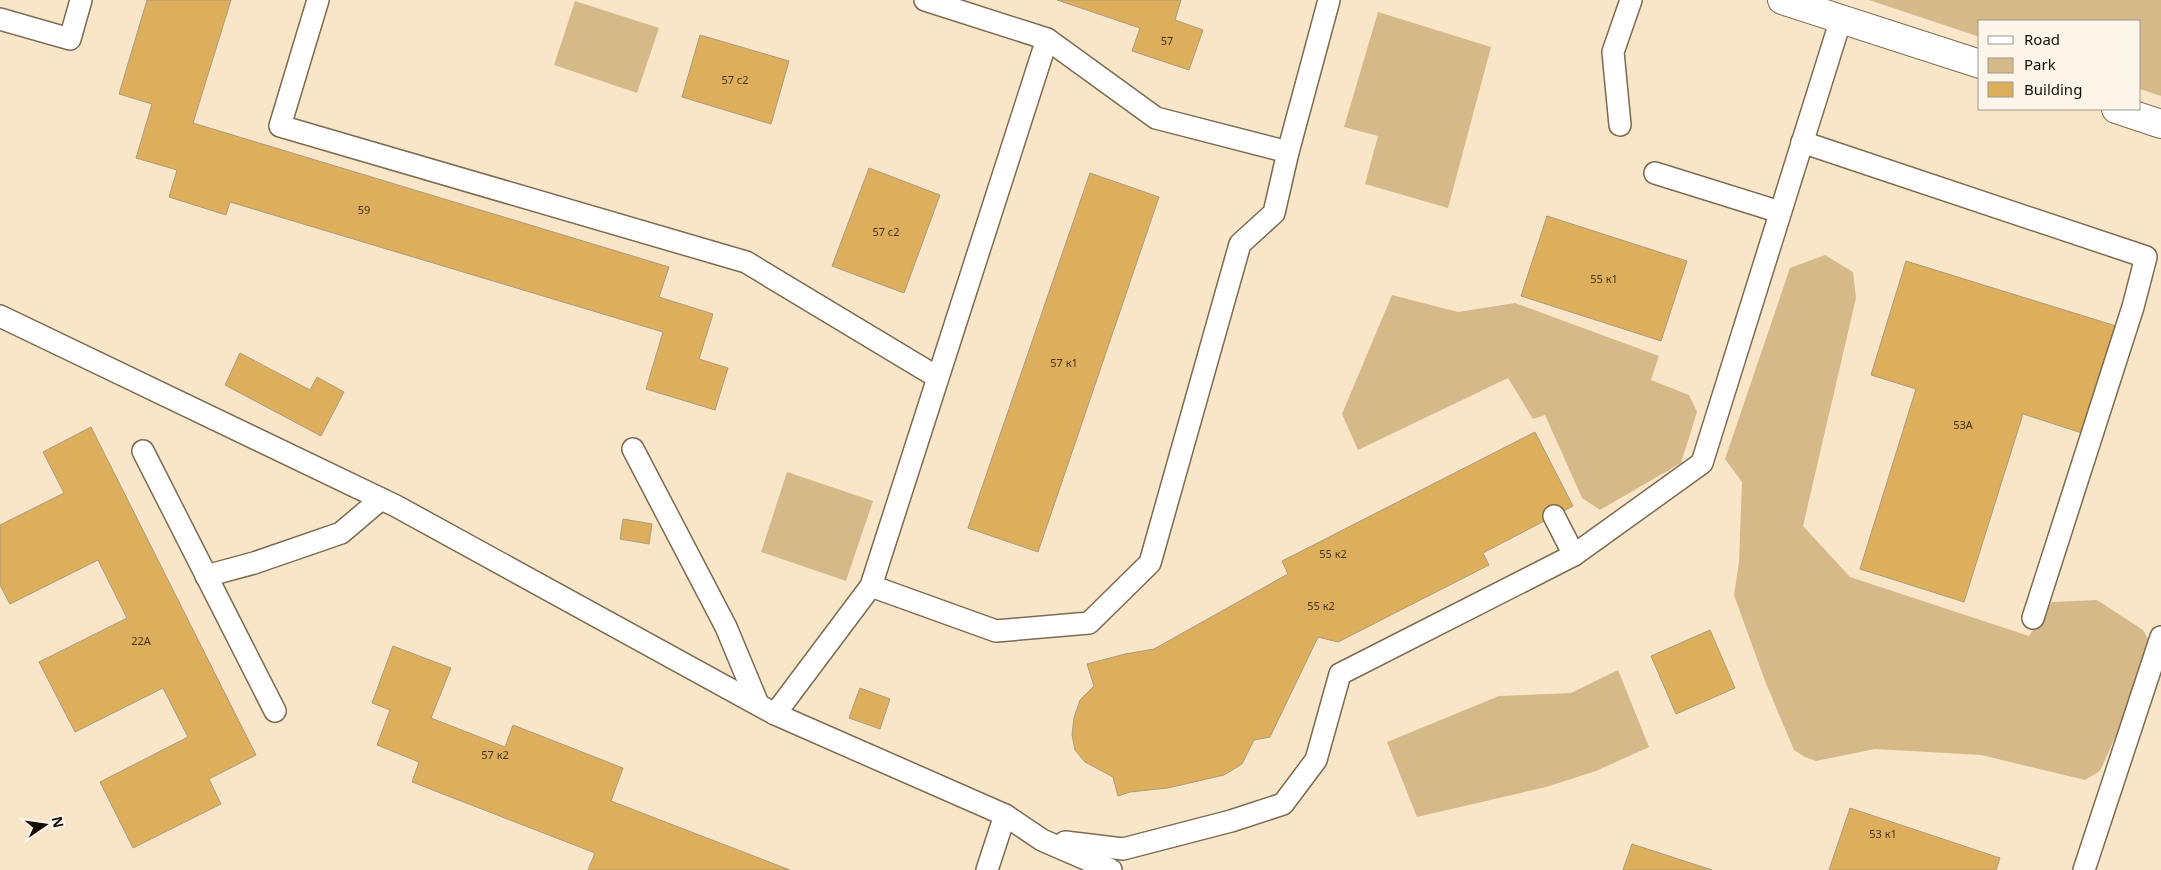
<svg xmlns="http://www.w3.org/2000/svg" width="2161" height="870" font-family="'Noto Sans',sans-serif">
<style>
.green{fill:#d6b989}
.building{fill:#ddae5b;stroke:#ac9b7e}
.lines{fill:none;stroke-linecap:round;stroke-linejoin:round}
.service-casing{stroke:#7c6b50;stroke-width:24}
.tertiary-casing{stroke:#7c6b50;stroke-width:30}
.service{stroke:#fff;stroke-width:21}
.tertiary{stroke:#fff;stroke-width:28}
.labels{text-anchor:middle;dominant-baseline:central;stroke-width:4;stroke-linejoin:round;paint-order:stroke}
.number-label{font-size:11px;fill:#46351a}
</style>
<rect width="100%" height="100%" fill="#f9e6c8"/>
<!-- green -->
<g class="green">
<path d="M 1869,0 L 2161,0 L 2161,96 L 2140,89 L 2140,21 L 1980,21 L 1980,37 Z"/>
<path d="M 575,1 L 659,28 L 637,93 L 554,65 Z"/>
<path d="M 1378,12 L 1491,47 L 1448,208 L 1365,184 L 1378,136 L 1344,127 Z"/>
<path d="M 1825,255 L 1853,272 L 1856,298 L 1803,526 L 1850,577 L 2029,636 L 2052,602 L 2097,600 L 2143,630 L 2150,642 L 2131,702 L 2100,771 L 2085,780 L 1981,755 L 1875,749 L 1816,761 L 1805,757 L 1794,750 L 1765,681 L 1734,595 L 1739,562 L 1742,482 L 1725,459 L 1790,268 Z"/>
<path d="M 1392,295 L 1458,312 L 1515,303 L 1659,356 L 1651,380 L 1689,395 L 1697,412 L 1681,463 L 1600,510 L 1582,498 L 1545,415 L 1533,419 L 1508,378 L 1358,450 L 1342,414 Z"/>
<path d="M 787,472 L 873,501 L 846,581 L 761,552 Z"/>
<path d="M 1618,670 L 1649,747 L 1596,771 L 1546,787 L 1417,817 L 1387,742 L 1499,696 L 1571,693 Z"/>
</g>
<!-- building -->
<g class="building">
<path d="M 147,0 L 231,0 L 193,123 L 669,267 L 659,297 L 713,314 L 699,359 L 728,368 L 715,410 L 646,389 L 663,332 L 230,202 L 226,215 L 169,197 L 177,170 L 136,158 L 152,104 L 119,94 Z"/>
<path d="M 1057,0 L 1181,0 L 1175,20 L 1203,30 L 1189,70 L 1132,51 L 1140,28 Z"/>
<path d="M 700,35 L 789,61 L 771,124 L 682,97 Z"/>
<path d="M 869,168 L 940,195 L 904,293 L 832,266 Z"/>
<path d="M 1090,173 L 1159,197 L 1038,552 L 968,528 Z"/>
<path d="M 1547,216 L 1687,261 L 1661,341 L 1521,296 Z"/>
<path d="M 1906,261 L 2116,326 L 2082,433 L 2023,414 L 1964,602 L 1860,569 L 1916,389 L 1871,375 Z"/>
<path d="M 240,353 L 310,390 L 317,377 L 344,392 L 321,436 L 225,385 Z"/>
<path d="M 91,427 L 256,755 L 209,779 L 221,804 L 133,848 L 100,782 L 188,737 L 163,688 L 75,732 L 39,662 L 127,618 L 98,560 L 10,604 L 0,585 L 0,525 L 64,493 L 43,452 Z"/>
<path d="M 1535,432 L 1573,506 L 1483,553 L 1489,565 L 1338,642 L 1318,637 L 1270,737 L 1254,740 L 1242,764 L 1224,775 L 1168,788 L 1130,792 L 1118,796 L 1113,777 L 1085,762 L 1075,750 L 1072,735 L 1074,718 L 1080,700 L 1094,686 L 1087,664 L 1125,654 L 1154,649 L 1288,574 L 1282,561 Z"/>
<path d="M 623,519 L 652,524 L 649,544 L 620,539 Z"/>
<path d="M 1710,630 L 1735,688 L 1676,714 L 1651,656 Z"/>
<path d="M 393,646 L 451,668 L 431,718 L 505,747 L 513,725 L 623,768 L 611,801 L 790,870 L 588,870 L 595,853 L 412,782 L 419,762 L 377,745 L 390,710 L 372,703 Z"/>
<path d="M 860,688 L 890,699 L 880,729 L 849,718 Z"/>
<path d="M 1850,808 L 2000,858 L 1996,870 L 1829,870 Z"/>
<path d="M 1632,844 L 1712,870 L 1623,870 Z"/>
</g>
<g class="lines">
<defs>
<g id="service">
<path d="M 318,0 L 280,126 L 746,262 L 937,377"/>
<path d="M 0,19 L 70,39 L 81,0"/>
<path d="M 1047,39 L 1156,118 L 1288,152 L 1329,0"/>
<path d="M 1620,125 L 1613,52 L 1631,0"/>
<path d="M 1802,142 L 2146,257 L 2133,307 L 2033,618"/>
<path d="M 1655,173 L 1780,212"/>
<path d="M 0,316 L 396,506 L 775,714 L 1005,815 L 1042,840 L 1111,870"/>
<path d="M 633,449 L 726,627 L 758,704"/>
<path d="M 143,451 L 275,711"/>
<path d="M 1574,555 L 1702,463 L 1841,19"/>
<path d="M 206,576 L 254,563 L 341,533 L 381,499"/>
<path d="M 871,586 L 996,631 L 1089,623 L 1150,563 L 1240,244 L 1274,213 L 1288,152"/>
<path d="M 775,714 L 871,586 L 1047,39 L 925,0"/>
<path d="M 1065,842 L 1123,849 L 1231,821 L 1283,804 L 1316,760 L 1340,674 L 1574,555 L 1554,516"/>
<path d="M 987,870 L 1005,815"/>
<path d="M 2084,870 L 2161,637"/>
</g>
<g id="tertiary">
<path d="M 1782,0 L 1980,64"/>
<path d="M 2116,109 L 2161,124"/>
</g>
</defs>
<!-- service casing -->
<use href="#service" class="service-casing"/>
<!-- tertiary casing -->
<use href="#tertiary" class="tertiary-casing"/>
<!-- service -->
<use href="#service" class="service"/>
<!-- tertiary -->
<use href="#tertiary" class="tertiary"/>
</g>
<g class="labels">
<!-- number labels -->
<g class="number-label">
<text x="1167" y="40">57</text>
<text x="735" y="79">57 с2</text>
<text x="364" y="209">59</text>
<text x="886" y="231">57 с2</text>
<text x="1604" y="278">55 к1</text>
<text x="1064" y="362">57 к1</text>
<text x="1963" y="424">53А</text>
<text x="1333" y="553">55 к2</text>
<text x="1321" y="605">55 к2</text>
<text x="141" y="640">22А</text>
<text x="495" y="754">57 к2</text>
<text x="1883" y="833">53 к1</text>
</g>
</g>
<!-- legend -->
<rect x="1978" y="20" width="162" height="90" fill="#fcf5e9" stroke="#9f988d"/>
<rect x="1988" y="36" width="25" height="8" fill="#ffffff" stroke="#9f988d"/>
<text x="2024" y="45" font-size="15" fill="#130d04">Road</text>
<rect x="1988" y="58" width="25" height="15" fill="#d6b989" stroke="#9f988d"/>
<text x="2024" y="70" font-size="15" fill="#130d04">Park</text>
<rect x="1988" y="82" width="25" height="15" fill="#ddae5b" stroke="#9f988d"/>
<text x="2024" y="95" font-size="15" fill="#130d04">Building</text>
<!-- north arrow -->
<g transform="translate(45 825) rotate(77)" stroke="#fcf5e9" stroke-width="4" paint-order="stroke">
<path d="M0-4L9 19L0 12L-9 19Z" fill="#130d04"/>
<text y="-8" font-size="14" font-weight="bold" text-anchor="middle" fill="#130d04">N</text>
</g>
</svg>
